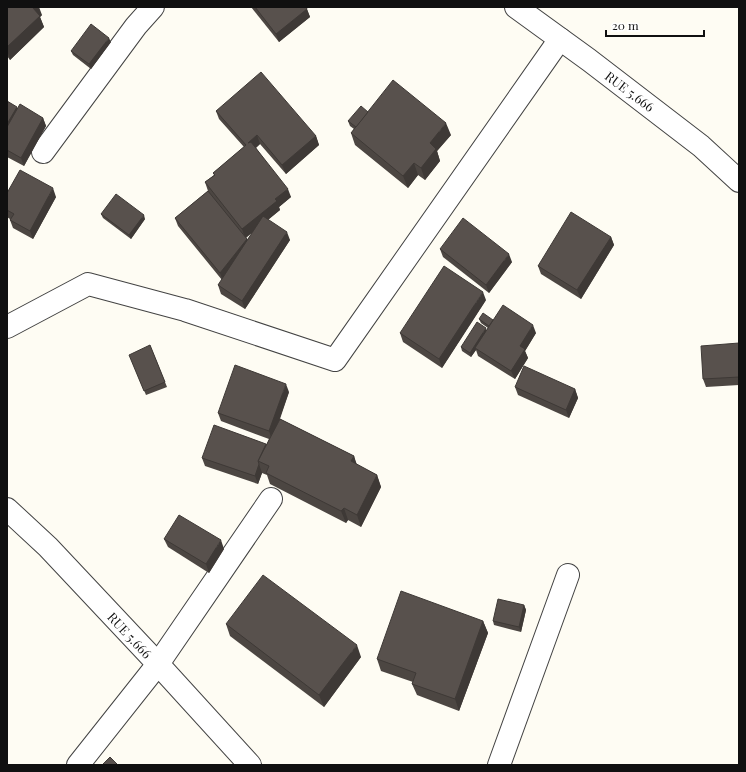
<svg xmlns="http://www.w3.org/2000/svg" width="746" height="772" font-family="'Playfair Display',serif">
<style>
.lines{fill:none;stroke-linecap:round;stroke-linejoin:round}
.street-casing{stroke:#434343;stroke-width:24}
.street{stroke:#fff;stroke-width:22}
.wall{fill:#4c4642;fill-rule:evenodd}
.shaded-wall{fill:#3e3936}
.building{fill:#58514d;stroke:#3e3936}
.labels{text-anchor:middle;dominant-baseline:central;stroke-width:4;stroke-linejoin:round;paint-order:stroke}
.street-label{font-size:13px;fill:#101010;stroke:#fff}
</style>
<rect width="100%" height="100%" fill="#fefcf3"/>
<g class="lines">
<defs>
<g id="street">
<path d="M 516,7 L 589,60 L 701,146 L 739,181"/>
<path d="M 43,152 L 136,26 L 153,7"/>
<path d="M 7,327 L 88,284 L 185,310 L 335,360 L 560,39"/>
<path d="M 7,509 L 48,547 L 158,664 L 250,765"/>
<path d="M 78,765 L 158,664 L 271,499"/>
<path d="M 499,765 L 568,575"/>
</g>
</defs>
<!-- street casing -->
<use href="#street" class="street-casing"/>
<!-- street -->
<use href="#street" class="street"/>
</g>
<!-- wall -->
<g class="wall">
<path d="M 7,7 L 42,15 L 40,17 L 44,27 L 10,60 L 7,56 Z"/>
<path d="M 251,7 L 306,7 L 310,17 L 279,42 Z"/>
<path d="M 111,42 L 91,69 L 73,55 L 71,51 Z"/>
<path d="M 7,101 L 17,108 L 43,118 L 46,126 L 24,166 L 7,157 Z"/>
<path d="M 216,111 L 316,136 L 319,145 L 286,174 L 260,144 L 256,148 L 291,197 L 279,207 L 280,210 L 268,220 L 290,240 L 245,309 L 221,294 L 218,285 L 222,280 L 178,226 L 175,218 L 208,191 L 205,182 L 214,175 L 213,173 L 244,147 L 219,119 ZM 253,232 L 247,240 L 246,238 Z"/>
<path d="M 368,112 L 451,135 L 437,151 L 440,161 L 425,180 L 418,175 L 408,188 L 355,145 L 351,133 L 354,129 L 350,126 L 348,121 Z"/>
<path d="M 7,193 L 56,197 L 33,239 L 13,228 L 10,220 L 10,219 L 7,217 Z"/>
<path d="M 101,214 L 145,219 L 131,239 L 103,218 Z"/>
<path d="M 611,237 L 614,245 L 581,299 L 541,274 L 538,266 Z"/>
<path d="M 440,249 L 512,262 L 489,293 L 443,257 Z"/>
<path d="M 486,300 L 442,368 L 403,342 L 400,333 Z"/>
<path d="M 479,319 L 493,320 L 536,333 L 525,351 L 528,358 L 515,379 L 478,356 L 476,350 L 471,357 L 462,351 L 461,347 L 486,331 L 488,328 L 481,323 Z"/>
<path d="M 739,343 L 739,385 L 706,387 L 703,379 Z"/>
<path d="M 150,345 L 167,387 L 146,395 L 131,359 Z"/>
<path d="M 515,387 L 575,389 L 578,398 L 569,418 L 518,395 Z"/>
<path d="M 289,392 L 280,419 L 354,456 L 356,464 L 377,475 L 381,487 L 361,527 L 348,520 L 346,523 L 270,484 L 267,475 L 262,473 L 258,484 L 205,466 L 202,458 L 267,444 L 269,439 L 221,421 L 218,413 Z"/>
<path d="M 164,539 L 224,549 L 209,573 L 168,547 Z"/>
<path d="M 524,605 L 526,610 L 521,632 L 494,625 L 493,621 Z"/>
<path d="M 483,621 L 488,633 L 459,711 L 417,695 L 412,684 L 413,682 L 381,671 L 377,659 Z"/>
<path d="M 226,624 L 361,657 L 324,707 L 230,636 Z"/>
</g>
<!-- shaded-wall -->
<g class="shaded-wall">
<path d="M 34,7 L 39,7 L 42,15 L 40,17 L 44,27 L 10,60 L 7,50 L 7,47 Z"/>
<path d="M 307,9 L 310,17 L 279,42 L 276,34 Z"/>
<path d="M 109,38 L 111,42 L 91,69 L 89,64 Z"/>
<path d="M 17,107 L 18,112 L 7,131 L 7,124 Z"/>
<path d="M 43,118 L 46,126 L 24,166 L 21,158 Z"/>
<path d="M 446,123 L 451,135 L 437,151 L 440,161 L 425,180 L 421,168 L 430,143 Z"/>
<path d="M 257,135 L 260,144 L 251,152 L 248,143 Z"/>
<path d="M 316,136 L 319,145 L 286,174 L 282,165 Z"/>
<path d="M 414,163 L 418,175 L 408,188 L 403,176 Z"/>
<path d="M 53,188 L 56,197 L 33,239 L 30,231 Z"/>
<path d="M 288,189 L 291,197 L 279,207 L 280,210 L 245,238 L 242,229 L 275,199 Z"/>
<path d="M 144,215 L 145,219 L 131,239 L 129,235 Z"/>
<path d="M 287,232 L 290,240 L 245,309 L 242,301 Z"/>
<path d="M 611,237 L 614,245 L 581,299 L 577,290 Z"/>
<path d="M 247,239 L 250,248 L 223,281 L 220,273 Z"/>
<path d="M 509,254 L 512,262 L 489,293 L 486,285 Z"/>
<path d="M 483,292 L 486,300 L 442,368 L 439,359 Z"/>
<path d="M 533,325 L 536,333 L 525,351 L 528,358 L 515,379 L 511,371 L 520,346 Z"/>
<path d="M 486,328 L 487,333 L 475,348 L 476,350 L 471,357 L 470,353 Z"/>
<path d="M 286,384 L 289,392 L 272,440 L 269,431 Z"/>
<path d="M 575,389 L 578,398 L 569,418 L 566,410 Z"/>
<path d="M 354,456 L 358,468 L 351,461 Z"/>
<path d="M 259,464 L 262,473 L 258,484 L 255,476 Z"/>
<path d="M 377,475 L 381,487 L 361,527 L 357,515 Z"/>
<path d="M 344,508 L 348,520 L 346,523 L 341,511 Z"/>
<path d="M 221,540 L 224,549 L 209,573 L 206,564 Z"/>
<path d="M 524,605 L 526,610 L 521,632 L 519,627 Z"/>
<path d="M 483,621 L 488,633 L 459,711 L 455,699 Z"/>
<path d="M 357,645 L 361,657 L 324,707 L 319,695 Z"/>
</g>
<!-- building -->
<g class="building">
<path d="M 7,7 L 34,7 L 33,8 L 40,16 L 7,47 Z"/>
<path d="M 255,7 L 306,7 L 307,9 L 276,34 Z"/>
<path d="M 91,24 L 109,38 L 89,64 L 71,51 Z"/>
<path d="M 261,72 L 316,136 L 282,165 L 257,135 L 248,143 L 251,142 L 288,189 L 275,199 L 277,201 L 242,229 L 205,182 L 215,175 L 213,173 L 246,145 L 216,111 Z"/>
<path d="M 393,80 L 446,123 L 430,143 L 436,149 L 421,168 L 414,163 L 403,176 L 351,133 Z"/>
<path d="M 7,101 L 17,107 L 7,124 Z"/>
<path d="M 20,104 L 43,118 L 21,158 L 7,150 L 7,127 Z"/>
<path d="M 361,106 L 368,112 L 356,127 L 348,121 Z"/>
<path d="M 20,170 L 53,188 L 30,231 L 10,220 L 14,214 L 7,210 L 7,193 Z"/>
<path d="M 208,191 L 247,239 L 220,273 L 175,218 Z"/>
<path d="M 116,194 L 144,215 L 129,235 L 101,214 Z"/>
<path d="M 571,212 L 611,237 L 577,290 L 538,266 Z"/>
<path d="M 263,216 L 287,232 L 242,301 L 218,285 Z"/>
<path d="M 463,218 L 509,254 L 486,285 L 440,249 Z"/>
<path d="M 444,266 L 483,292 L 439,359 L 400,333 Z"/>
<path d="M 503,305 L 533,325 L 520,346 L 525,349 L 511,371 L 475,348 Z"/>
<path d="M 483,313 L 493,320 L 489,326 L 479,319 Z"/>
<path d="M 477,322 L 486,328 L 470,353 L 461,347 Z"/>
<path d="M 739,343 L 739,377 L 703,379 L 701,346 Z"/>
<path d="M 150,345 L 165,382 L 144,391 L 129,355 Z"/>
<path d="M 235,365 L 286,384 L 269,431 L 218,413 Z"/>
<path d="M 524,366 L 575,389 L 566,410 L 515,387 Z"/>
<path d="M 280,419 L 354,456 L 351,461 L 377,475 L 357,515 L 344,508 L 341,511 L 266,473 L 269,466 L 258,461 Z"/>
<path d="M 214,425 L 266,444 L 258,461 L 259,464 L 255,476 L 202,458 Z"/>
<path d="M 179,515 L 221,540 L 206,564 L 164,539 Z"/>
<path d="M 263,575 L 357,645 L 319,695 L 226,624 Z"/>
<path d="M 401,591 L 483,621 L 455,699 L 412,684 L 416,673 L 377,659 Z"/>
<path d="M 498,599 L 524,605 L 519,627 L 493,621 Z"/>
<path d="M 110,757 L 118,765 L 102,765 Z"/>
</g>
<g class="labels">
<!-- street labels -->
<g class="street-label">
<text transform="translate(630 91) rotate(37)">RUE 5.666</text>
<text transform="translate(130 635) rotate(47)">RUE 5.666</text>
</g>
</g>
<!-- border -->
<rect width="746" height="772" fill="none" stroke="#101010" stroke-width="16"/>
<!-- scale -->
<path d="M606 30v6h98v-6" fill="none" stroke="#101010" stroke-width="2"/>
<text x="612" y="30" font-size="12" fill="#101010" stroke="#ffffff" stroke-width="3" paint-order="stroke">20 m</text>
</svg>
